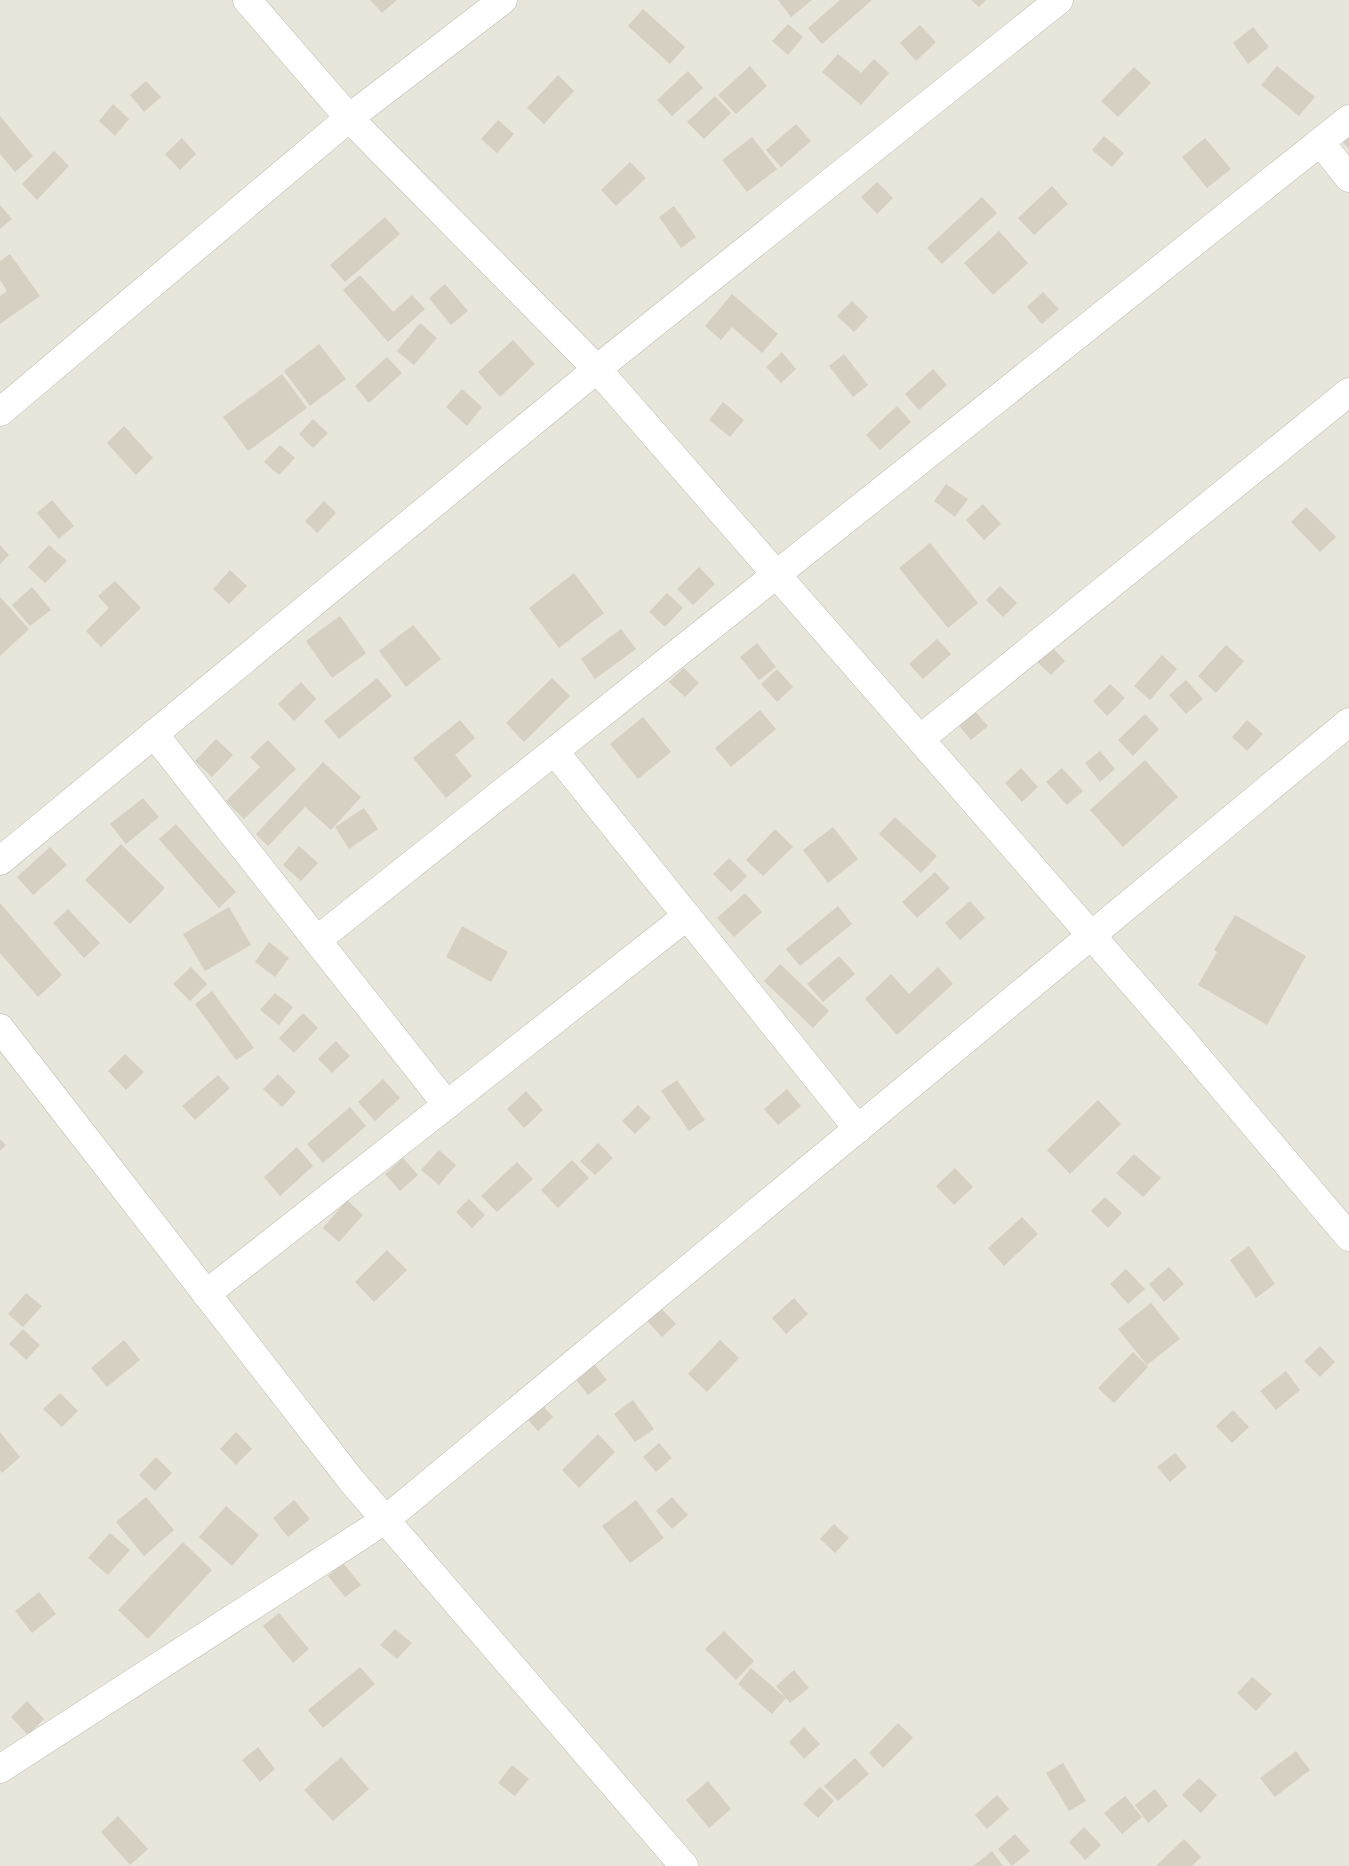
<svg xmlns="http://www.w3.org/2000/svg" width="1349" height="1866" font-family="Poppins,sans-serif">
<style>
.residential{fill:#e8e5db}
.building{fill:#d6d0c3}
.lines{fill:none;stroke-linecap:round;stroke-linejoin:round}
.minor-casing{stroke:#c0bcb0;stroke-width:29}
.minor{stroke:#fff;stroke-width:28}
</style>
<rect width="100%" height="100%" fill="#f5f3ed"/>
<!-- residential -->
<rect class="residential" x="0" y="0" width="1349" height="1866"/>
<!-- building -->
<g class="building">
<path d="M 370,0 L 397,0 L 382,13 Z"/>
<path d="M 778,0 L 812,0 L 791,17 Z"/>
<path d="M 840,0 L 872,0 L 822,44 L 808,28 Z"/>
<path d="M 971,0 L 986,0 L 979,7 Z"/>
<path d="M 643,9 L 685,47 L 670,64 L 628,26 Z"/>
<path d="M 788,24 L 803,37 L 788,55 L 772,41 Z"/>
<path d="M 920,25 L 936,42 L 916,61 L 900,43 Z"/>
<path d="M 1253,27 L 1269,47 L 1248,64 L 1233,43 Z"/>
<path d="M 838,54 L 861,73 L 874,59 L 889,73 L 861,105 L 822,72 Z"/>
<path d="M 750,66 L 767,86 L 736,114 L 718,95 Z"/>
<path d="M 1277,66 L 1315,97 L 1299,116 L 1261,85 Z"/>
<path d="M 1134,67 L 1151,83 L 1118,117 L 1101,101 Z"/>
<path d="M 688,71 L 703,88 L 672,116 L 657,100 Z"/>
<path d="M 558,75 L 574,91 L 544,124 L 527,108 Z"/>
<path d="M 146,81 L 161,97 L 144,112 L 130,95 Z"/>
<path d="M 715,96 L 731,113 L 704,139 L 687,122 Z"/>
<path d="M 113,104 L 129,119 L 115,136 L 99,121 Z"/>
<path d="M 0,116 L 33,156 L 15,172 L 0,154 Z"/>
<path d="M 498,120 L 514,134 L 497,153 L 481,139 Z"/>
<path d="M 796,124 L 811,141 L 781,167 L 766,150 Z"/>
<path d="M 1349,128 L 1349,149 L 1338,137 Z"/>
<path d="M 1104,136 L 1124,153 L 1112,167 L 1092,150 Z"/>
<path d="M 752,137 L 777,169 L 747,192 L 722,160 Z"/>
<path d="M 182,138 L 196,154 L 180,170 L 165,154 Z"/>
<path d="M 1205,138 L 1231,169 L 1207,188 L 1182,157 Z"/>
<path d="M 54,151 L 69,166 L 37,200 L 22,184 Z"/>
<path d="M 630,162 L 646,178 L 616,206 L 601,190 Z"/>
<path d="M 877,182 L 893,198 L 877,214 L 861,197 Z"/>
<path d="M 1052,186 L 1068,204 L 1034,235 L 1018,218 Z"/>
<path d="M 982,197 L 997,213 L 942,264 L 927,248 Z"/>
<path d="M 0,205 L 12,219 L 0,229 Z"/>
<path d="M 674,206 L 696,237 L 681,248 L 659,217 Z"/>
<path d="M 385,217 L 400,234 L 345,282 L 330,265 Z"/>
<path d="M 999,231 L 1028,263 L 993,295 L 964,263 Z"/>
<path d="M 10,254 L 40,296 L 0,324 L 0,296 L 7,291 L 0,280 L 0,261 Z"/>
<path d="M 360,275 L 393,312 L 412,295 L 425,309 L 388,342 L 343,290 Z"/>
<path d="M 445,284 L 468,311 L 451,325 L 429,298 Z"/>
<path d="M 1043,292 L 1059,309 L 1042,324 L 1027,307 Z"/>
<path d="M 732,294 L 778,334 L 762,353 L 732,327 L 721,340 L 705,326 Z"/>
<path d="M 852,301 L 868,317 L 854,332 L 837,316 Z"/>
<path d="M 420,323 L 437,338 L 414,365 L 397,351 Z"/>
<path d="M 513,340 L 535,364 L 500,397 L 478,372 Z"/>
<path d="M 319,344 L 346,379 L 310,406 L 284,371 Z"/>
<path d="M 782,352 L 796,369 L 781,383 L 766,367 Z"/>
<path d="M 844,354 L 868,385 L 853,397 L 829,366 Z"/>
<path d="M 387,357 L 402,373 L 369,403 L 355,386 Z"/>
<path d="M 933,369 L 947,385 L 919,410 L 905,394 Z"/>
<path d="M 282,374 L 307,408 L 248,451 L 223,417 Z"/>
<path d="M 462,389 L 482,407 L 467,426 L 446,407 Z"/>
<path d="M 723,402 L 744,420 L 730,437 L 709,420 Z"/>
<path d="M 897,406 L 911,422 L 880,450 L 866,435 Z"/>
<path d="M 313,419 L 328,433 L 313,448 L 299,434 Z"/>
<path d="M 124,426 L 153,458 L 136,475 L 107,443 Z"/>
<path d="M 280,445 L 295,458 L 279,475 L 264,462 Z"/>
<path d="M 946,484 L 968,499 L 955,517 L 934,501 Z"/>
<path d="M 52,500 L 74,526 L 59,539 L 37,513 Z"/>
<path d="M 324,501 L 336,513 L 317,533 L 305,521 Z"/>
<path d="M 983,504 L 1001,524 L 984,540 L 966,520 Z"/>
<path d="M 1306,507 L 1336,537 L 1320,552 L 1291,522 Z"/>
<path d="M 930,543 L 978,603 L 948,628 L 899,568 Z"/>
<path d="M 0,545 L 9,555 L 0,564 Z"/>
<path d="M 49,545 L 67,561 L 45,583 L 28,567 Z"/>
<path d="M 699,567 L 715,584 L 693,605 L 677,589 Z"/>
<path d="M 230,570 L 247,586 L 229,604 L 213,589 Z"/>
<path d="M 574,573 L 604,613 L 559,648 L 529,608 Z"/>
<path d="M 115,581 L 141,608 L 101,647 L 86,631 L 109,608 L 98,596 Z"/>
<path d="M 1000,586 L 1017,603 L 1003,617 L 986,600 Z"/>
<path d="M 32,587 L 51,610 L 30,626 L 12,605 Z"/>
<path d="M 667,593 L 683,608 L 665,627 L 649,612 Z"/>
<path d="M 0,597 L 29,629 L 0,656 Z"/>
<path d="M 340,616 L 366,653 L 332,678 L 306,641 Z"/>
<path d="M 413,625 L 441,659 L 406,687 L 379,651 Z"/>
<path d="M 621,629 L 636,649 L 595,679 L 581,659 Z"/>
<path d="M 937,639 L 951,654 L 923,679 L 909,664 Z"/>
<path d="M 757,643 L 776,667 L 759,680 L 740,657 Z"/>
<path d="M 1050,645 L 1065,661 L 1051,675 L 1035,660 Z"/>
<path d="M 1226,645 L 1244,661 L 1216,693 L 1198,676 Z"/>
<path d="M 1162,655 L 1177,669 L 1150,700 L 1134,686 Z"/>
<path d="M 684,668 L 699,683 L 685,697 L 669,682 Z"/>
<path d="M 777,669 L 793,687 L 777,702 L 761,684 Z"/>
<path d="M 377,678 L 392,696 L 339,739 L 324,721 Z"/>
<path d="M 552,678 L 570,696 L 524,742 L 506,723 Z"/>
<path d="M 1186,680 L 1203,699 L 1186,714 L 1169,695 Z"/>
<path d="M 301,682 L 316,699 L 294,721 L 278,704 Z"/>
<path d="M 1110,684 L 1125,698 L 1107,716 L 1093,701 Z"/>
<path d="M 971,707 L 988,726 L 971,740 L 955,721 Z"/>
<path d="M 760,710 L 776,729 L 731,767 L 715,748 Z"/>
<path d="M 1145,714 L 1159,729 L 1133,756 L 1118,740 Z"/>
<path d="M 643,717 L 671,752 L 638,779 L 610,744 Z"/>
<path d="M 460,720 L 475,738 L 455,755 L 472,776 L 446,798 L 413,758 Z"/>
<path d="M 1247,720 L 1263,734 L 1247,751 L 1232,737 Z"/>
<path d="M 216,739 L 233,755 L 212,777 L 195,761 Z"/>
<path d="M 268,740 L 296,769 L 244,819 L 226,801 L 260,767 L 250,757 Z"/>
<path d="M 1100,751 L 1115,769 L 1100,782 L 1085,763 Z"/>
<path d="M 1145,760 L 1178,797 L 1123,847 L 1090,810 Z"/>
<path d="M 323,762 L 361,797 L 331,830 L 305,807 L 268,846 L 256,834 Z"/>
<path d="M 1021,768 L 1038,787 L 1022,802 L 1005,783 Z"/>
<path d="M 1062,768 L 1083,791 L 1067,805 L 1046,782 Z"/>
<path d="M 143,798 L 159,817 L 126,844 L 110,824 Z"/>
<path d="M 364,808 L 378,829 L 349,849 L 335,827 Z"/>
<path d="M 895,817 L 937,856 L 921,873 L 879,834 Z"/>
<path d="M 176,824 L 236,892 L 219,908 L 159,839 Z"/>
<path d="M 833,827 L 858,859 L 828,883 L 803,850 Z"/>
<path d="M 775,829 L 793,847 L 763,876 L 746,860 Z"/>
<path d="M 121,844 L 165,888 L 130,924 L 85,880 Z"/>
<path d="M 299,846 L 318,863 L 301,881 L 283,865 Z"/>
<path d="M 50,847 L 67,865 L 33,895 L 17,877 Z"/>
<path d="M 729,858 L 747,876 L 731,892 L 713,874 Z"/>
<path d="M 935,872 L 950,888 L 917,918 L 902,902 Z"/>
<path d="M 745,893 L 762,912 L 734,937 L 717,918 Z"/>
<path d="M 970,901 L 985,918 L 960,940 L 945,923 Z"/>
<path d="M 0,903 L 62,975 L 38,997 L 0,953 Z"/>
<path d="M 838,906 L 852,924 L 800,966 L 786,949 Z"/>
<path d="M 229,907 L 251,945 L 205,971 L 183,934 Z"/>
<path d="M 68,909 L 100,943 L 84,958 L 53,923 Z"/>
<path d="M 1235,915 L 1306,956 L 1267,1025 L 1198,985 L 1217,952 L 1214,950 Z"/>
<path d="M 462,926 L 508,952 L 491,982 L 446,957 Z"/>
<path d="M 269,942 L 289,958 L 275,977 L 255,962 Z"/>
<path d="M 839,956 L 855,974 L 823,1002 L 807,984 Z"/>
<path d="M 780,964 L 829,1011 L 813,1028 L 764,981 Z"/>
<path d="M 191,967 L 207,984 L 190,1001 L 173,984 Z"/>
<path d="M 938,967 L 953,984 L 897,1035 L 865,999 L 891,974 L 909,994 Z"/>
<path d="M 212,991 L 254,1048 L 236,1060 L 195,1004 Z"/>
<path d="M 275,993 L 293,1007 L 279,1025 L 260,1010 Z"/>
<path d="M 303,1013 L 318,1028 L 294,1053 L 279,1038 Z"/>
<path d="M 336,1041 L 350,1056 L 332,1073 L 318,1059 Z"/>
<path d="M 125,1054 L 144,1072 L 126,1090 L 108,1071 Z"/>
<path d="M 278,1074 L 296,1092 L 282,1107 L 263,1089 Z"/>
<path d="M 218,1075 L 230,1088 L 195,1120 L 182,1106 Z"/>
<path d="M 383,1079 L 400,1098 L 375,1121 L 358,1102 Z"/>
<path d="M 677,1080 L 705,1120 L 689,1131 L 661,1091 Z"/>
<path d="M 787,1089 L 801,1106 L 778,1125 L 764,1109 Z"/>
<path d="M 526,1091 L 543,1110 L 524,1128 L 507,1109 Z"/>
<path d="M 1098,1100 L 1121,1124 L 1070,1174 L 1047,1150 Z"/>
<path d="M 638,1105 L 651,1118 L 635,1134 L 622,1121 Z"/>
<path d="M 350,1107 L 366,1126 L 323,1163 L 307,1144 Z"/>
<path d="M 0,1139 L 6,1145 L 0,1151 Z"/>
<path d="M 598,1143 L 613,1158 L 595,1175 L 580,1161 Z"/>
<path d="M 297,1147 L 313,1166 L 280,1196 L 264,1177 Z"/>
<path d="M 439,1150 L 456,1165 L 439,1185 L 421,1170 Z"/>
<path d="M 1134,1154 L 1161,1178 L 1143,1197 L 1116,1173 Z"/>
<path d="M 403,1158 L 418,1175 L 400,1191 L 385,1174 Z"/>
<path d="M 572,1160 L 589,1178 L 558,1208 L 541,1190 Z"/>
<path d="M 517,1162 L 533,1179 L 497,1212 L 481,1196 Z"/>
<path d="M 955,1168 L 973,1187 L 954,1205 L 936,1186 Z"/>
<path d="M 1105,1197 L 1122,1213 L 1108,1228 L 1091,1211 Z"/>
<path d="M 469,1199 L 485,1215 L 472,1228 L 456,1212 Z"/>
<path d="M 347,1200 L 363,1215 L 339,1242 L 323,1228 Z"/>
<path d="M 1022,1217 L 1038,1234 L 1004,1266 L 988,1248 Z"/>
<path d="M 1249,1246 L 1275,1284 L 1256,1298 L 1230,1260 Z"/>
<path d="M 387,1250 L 407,1270 L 374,1302 L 355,1282 Z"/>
<path d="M 1169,1267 L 1184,1284 L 1164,1302 L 1149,1284 Z"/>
<path d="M 1126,1269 L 1145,1289 L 1128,1304 L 1110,1284 Z"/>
<path d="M 26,1293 L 42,1306 L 23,1327 L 8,1314 Z"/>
<path d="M 794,1298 L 808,1314 L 786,1334 L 772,1318 Z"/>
<path d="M 1151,1303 L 1180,1339 L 1147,1365 L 1118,1329 Z"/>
<path d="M 661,1308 L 676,1324 L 662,1337 L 647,1321 Z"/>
<path d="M 23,1329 L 40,1345 L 26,1360 L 9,1344 Z"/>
<path d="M 124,1340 L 140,1360 L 107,1387 L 91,1368 Z"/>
<path d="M 720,1340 L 739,1358 L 707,1392 L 688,1374 Z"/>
<path d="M 1320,1346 L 1335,1362 L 1320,1377 L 1304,1361 Z"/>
<path d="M 1133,1352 L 1148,1367 L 1114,1403 L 1098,1388 Z"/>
<path d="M 590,1359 L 607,1380 L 588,1395 L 571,1373 Z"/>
<path d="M 1286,1371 L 1300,1390 L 1276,1410 L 1260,1391 Z"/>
<path d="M 60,1393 L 78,1411 L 62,1427 L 43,1409 Z"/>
<path d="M 536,1398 L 553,1417 L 538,1431 L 521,1412 Z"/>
<path d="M 633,1400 L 654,1429 L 635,1442 L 614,1414 Z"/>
<path d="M 1233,1410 L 1249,1427 L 1232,1443 L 1216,1426 Z"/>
<path d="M 0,1432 L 20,1457 L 2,1473 L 0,1470 Z"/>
<path d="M 236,1432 L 252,1449 L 236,1465 L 220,1449 Z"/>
<path d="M 598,1434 L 615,1452 L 579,1488 L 562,1470 Z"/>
<path d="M 659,1443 L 672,1458 L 656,1472 L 643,1457 Z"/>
<path d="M 1175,1453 L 1187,1467 L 1170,1482 L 1157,1467 Z"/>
<path d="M 156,1457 L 172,1473 L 155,1491 L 139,1475 Z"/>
<path d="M 146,1497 L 174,1530 L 144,1556 L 116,1522 Z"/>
<path d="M 672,1497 L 688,1515 L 672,1529 L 656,1511 Z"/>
<path d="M 294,1500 L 310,1519 L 288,1537 L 273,1518 Z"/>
<path d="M 636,1500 L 664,1538 L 630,1563 L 602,1526 Z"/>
<path d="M 226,1506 L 259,1535 L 232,1566 L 199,1537 Z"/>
<path d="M 834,1524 L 849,1538 L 835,1553 L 820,1539 Z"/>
<path d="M 110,1533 L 130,1550 L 108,1575 L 88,1558 Z"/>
<path d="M 183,1542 L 212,1570 L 148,1639 L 118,1610 Z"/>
<path d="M 343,1563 L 361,1585 L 345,1597 L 328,1576 Z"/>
<path d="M 39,1592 L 56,1614 L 32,1633 L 15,1611 Z"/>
<path d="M 279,1613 L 309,1649 L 293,1663 L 263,1626 Z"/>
<path d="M 395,1629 L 412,1643 L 397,1659 L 380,1645 Z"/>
<path d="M 724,1631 L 754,1661 L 736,1680 L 705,1649 Z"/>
<path d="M 360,1667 L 375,1684 L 323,1728 L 308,1710 Z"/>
<path d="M 751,1668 L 786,1698 L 776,1686 L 794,1670 L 809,1688 L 790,1703 L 786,1698 L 772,1714 L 738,1684 Z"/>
<path d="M 1252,1677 L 1272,1694 L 1256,1711 L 1237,1693 Z"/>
<path d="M 27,1701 L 44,1719 L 28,1735 L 11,1717 Z"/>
<path d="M 898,1723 L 913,1738 L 883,1768 L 869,1753 Z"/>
<path d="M 804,1727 L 820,1744 L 804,1759 L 789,1742 Z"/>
<path d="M 258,1747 L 275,1769 L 260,1782 L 242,1760 Z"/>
<path d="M 1296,1751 L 1310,1770 L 1275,1797 L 1260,1778 Z"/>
<path d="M 341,1757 L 369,1789 L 333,1821 L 304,1790 Z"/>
<path d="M 855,1758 L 869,1774 L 838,1801 L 824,1786 Z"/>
<path d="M 1063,1763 L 1086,1801 L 1069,1811 L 1046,1773 Z"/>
<path d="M 512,1765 L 529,1779 L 515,1796 L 498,1783 Z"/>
<path d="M 1199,1778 L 1217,1795 L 1201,1813 L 1182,1795 Z"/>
<path d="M 708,1781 L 731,1809 L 709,1828 L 686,1800 Z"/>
<path d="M 820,1787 L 834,1801 L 818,1818 L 803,1804 Z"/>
<path d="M 1155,1789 L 1168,1806 L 1148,1823 L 1135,1805 Z"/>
<path d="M 997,1795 L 1009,1809 L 987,1829 L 975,1815 Z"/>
<path d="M 1125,1796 L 1142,1817 L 1122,1834 L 1104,1813 Z"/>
<path d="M 118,1816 L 148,1849 L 130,1865 L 101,1832 Z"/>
<path d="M 1084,1827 L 1101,1845 L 1085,1860 L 1069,1842 Z"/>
<path d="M 1015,1834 L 1030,1851 L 1012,1866 L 998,1849 Z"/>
<path d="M 1184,1839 L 1201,1857 L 1192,1866 L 1156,1866 Z"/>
<path d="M 992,1851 L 1003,1866 L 973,1866 Z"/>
</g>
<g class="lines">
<defs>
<g id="minor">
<path d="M 247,0 L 349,118 L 597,369 L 1180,1037 L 1349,1237"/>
<path d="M 1320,142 L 1349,178"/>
<path d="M 0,412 L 349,118 L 503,0"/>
<path d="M 154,734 L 447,1105"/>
<path d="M 920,739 L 1349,392"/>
<path d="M 555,752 L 858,1129"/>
<path d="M 0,861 L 597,369 L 1059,0"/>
<path d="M 317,940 L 1349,119"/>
<path d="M 0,1028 L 351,1480 L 684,1866"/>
<path d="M 206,1294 L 687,916"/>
<path d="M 0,1769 L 385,1520 L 1349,722"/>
</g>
</defs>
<!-- minor casing -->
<use href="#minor" class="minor-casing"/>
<!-- minor -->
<use href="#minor" class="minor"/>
</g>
</svg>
